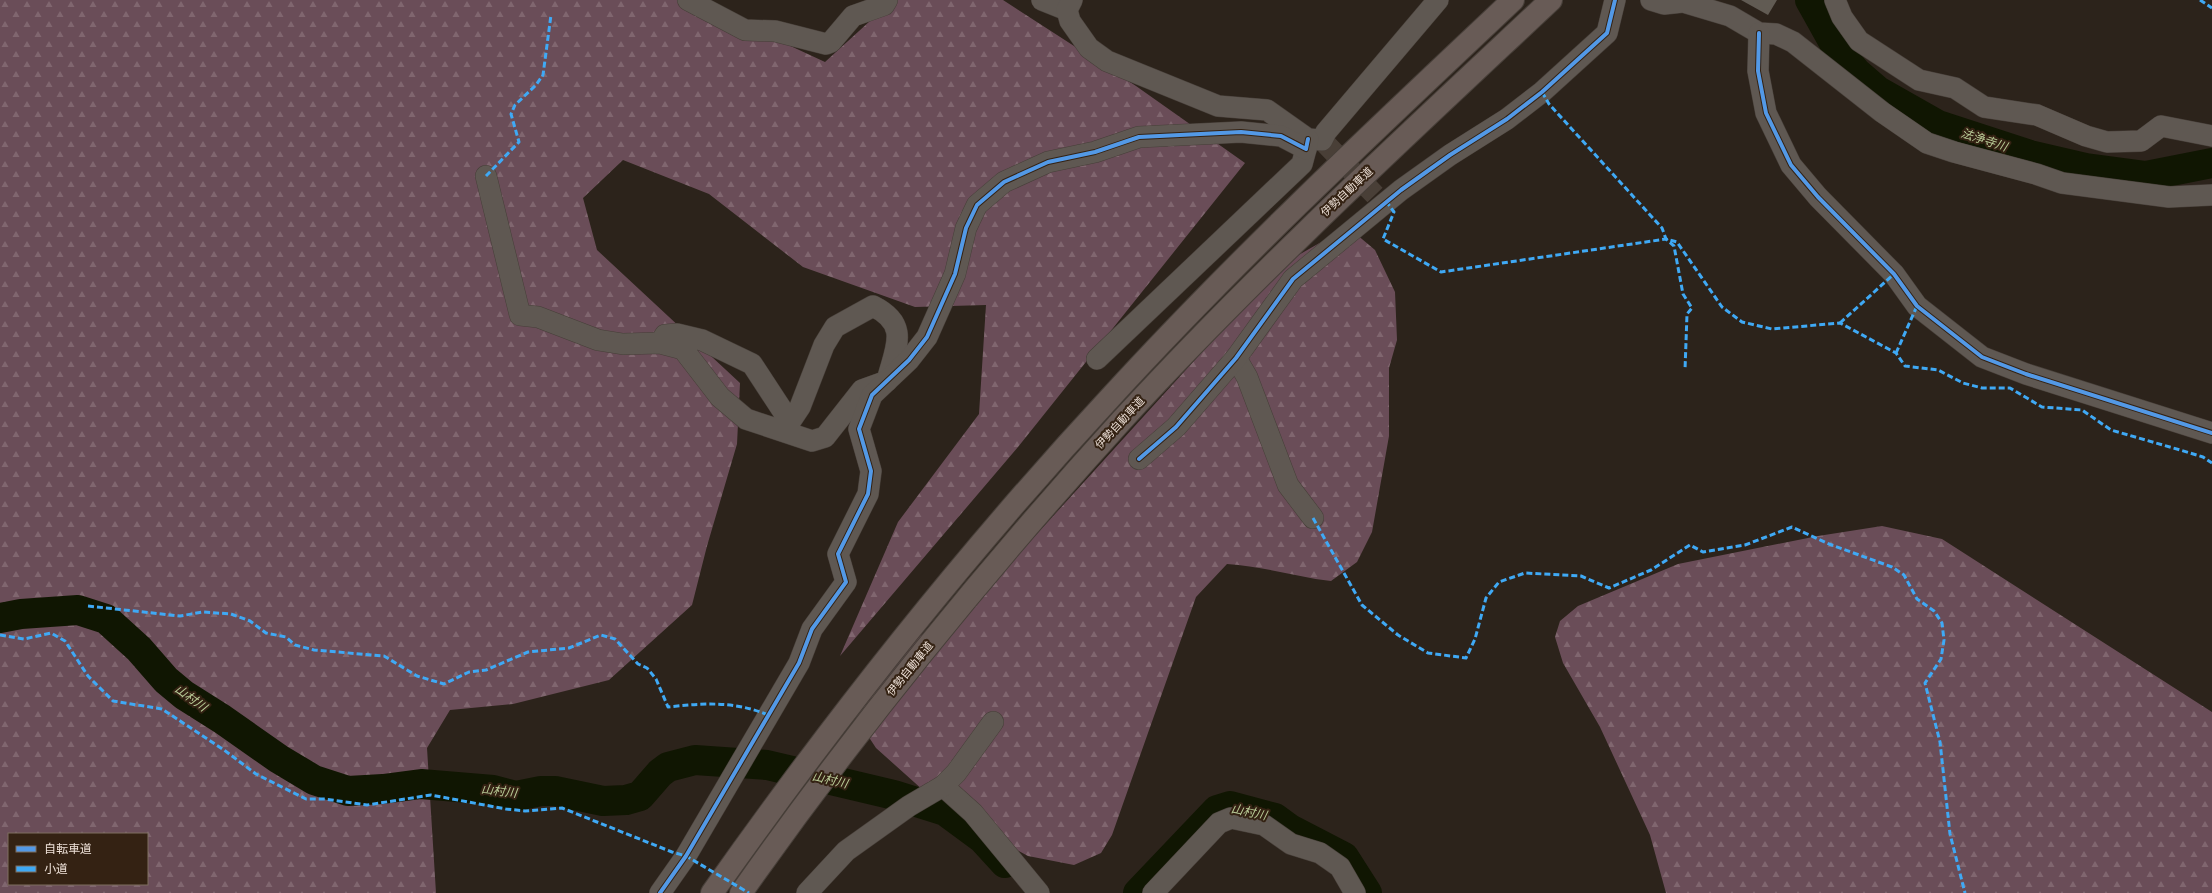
<svg xmlns="http://www.w3.org/2000/svg" width="2212" height="893" font-family="'Fira Sans','Noto Sans JP',sans-serif">
<style>
.forest{fill:url(#forest-firs);fill-rule:evenodd}
.lines{fill:none;stroke-linecap:round;stroke-linejoin:round}
.river{stroke:#101602;stroke-width:30}
.building{fill:#615b53}
.minor-tunnel{stroke:#493f37;stroke-width:21;stroke-dasharray:21 10;stroke-linecap:butt}
.minor-casing{stroke:#473f39;stroke-width:22}
.highway-casing{stroke:#473f39;stroke-width:24}
.minor{stroke:#5f5852;stroke-width:21}
.highway{stroke:#685b56;stroke-width:22}
.quiet{stroke:#3fa9f5;stroke-width:3;stroke-dasharray:6 3;stroke-linecap:butt}
.cycleway-casing{stroke:#342213;stroke-width:6}
.cycleway{stroke:#5399e6;stroke-width:4}
.labels{text-anchor:middle;dominant-baseline:central;stroke-width:4;stroke-linejoin:round;paint-order:stroke}
.street-label{font-size:11px;fill:#ede0d7;stroke:#342213}
.water-label{font-size:12px;font-style:italic;fill:#bbce99;stroke:#342213}
</style>
<defs>
<pattern id="forest-firs" width="22" height="20" patternUnits="userSpaceOnUse"><rect width="22" height="20" fill="#6a4d58"/><path d="M5 1l3.5 6h-7zM16 11l3.5 6h-7z" fill="#80666f"/></pattern>
</defs>
<rect width="100%" height="100%" fill="#2c231b"/>
<!-- forest -->
<g class="forest">
<path d="M 0,0 L 691,0 L 825,62 L 893,0 L 1003,0 L 1136,86 L 1245,163 L 1018,447 L 840,656 L 898,522 L 979,414 L 986,305 L 915,307 L 803,267 L 709,194 L 623,160 L 583,198 L 597,250 L 740,383 L 737,444 L 707,546 L 692,605 L 609,680 L 513,704 L 450,710 L 427,748 L 436,893 L 0,893 ZM 9,834 L 147,834 L 147,884 L 9,884 Z"/>
<path d="M 1356,234 L 1375,250 L 1395,292 L 1397,340 L 1389,368 L 1389,436 L 1372,532 L 1357,562 L 1331,581 C 1296,577 1262,566 1227,564 L 1196,597 L 1112,835 L 1101,853 L 1074,865 L 1028,856 L 981,831 L 924,791 L 876,748 L 851,710 L 855,691 L 1025,547 L 1281,265 L 1323,241 Z"/>
<path d="M 1882,526 L 1942,539 L 2212,712 L 2212,893 L 1666,893 L 1650,835 L 1600,727 L 1563,663 L 1555,637 L 1560,621 L 1578,606 L 1678,564 L 1818,536 Z"/>
</g>
<g class="lines">
<!-- river -->
<g class="river">
<path d="M 1810,0 L 1839,52 L 1856,72 L 1878,91 L 1938,125 L 2030,155 L 2086,168 L 2146,176 L 2212,163"/>
<path d="M 0,618 L 21,614 L 78,610 L 106,619 L 139,649 L 166,680 L 184,695 L 222,719 L 279,759 L 314,780 L 348,791 L 383,789 L 421,784 L 493,790 L 516,796 L 541,791 L 555,791 L 603,801 L 626,800 L 640,796 L 660,773 L 668,767 L 695,760 L 767,765 L 894,795 L 945,811 L 983,839 L 1005,863"/>
<path d="M 1138,893 L 1217,810 L 1230,806 L 1275,818 L 1290,829 L 1344,857 L 1367,893"/>
</g>
</g>
<!-- building -->
<path class="building" d="M 1741,0 L 1777,0 L 1768,15 Z"/>
<g class="lines">
<!-- minor-tunnel -->
<path class="minor-tunnel" d="M 1322,140 L 1375,195"/>
<defs>
<g id="minor">
<path d="M 688,0 L 745,30 L 775,31 L 826,44 L 831,42 L 853,16 L 884,5 L 887,0"/>
<path d="M 1042,0 L 1067,10"/>
<path d="M 1072,0 L 1067,10 L 1070,21 L 1089,48 L 1107,61 L 1218,106 L 1267,110 L 1308,139 L 1322,140 L 1326,132 L 1438,0"/>
<path d="M 1651,0 L 1664,4 L 1683,2 L 1730,16 L 1759,33 L 1776,34 L 1793,42 L 1882,112 L 1927,143 L 1954,152 L 2036,174 L 2062,183 L 2169,197 L 2212,195"/>
<path d="M 1835,0 L 1842,17 L 1859,41 L 1919,80 L 1955,88 L 1984,107 L 2037,115 L 2086,136 L 2107,142 L 2141,141 L 2161,126 L 2212,136"/>
<path d="M 1759,33 L 1758,71 L 1766,113 L 1791,165 L 1818,197 L 1894,274 L 1917,306 L 1982,357 L 2026,374 L 2212,433"/>
<path d="M 486,176 L 520,315 L 538,317 L 598,340 L 623,344 L 660,343 L 683,349 L 720,397 L 746,419 L 812,441 L 825,437 L 862,390 L 887,381 C 895,348 911,325 873,306 L 835,327 L 824,345 L 800,407 L 790,422 L 752,364 L 702,340 L 677,334 L 665,335 L 660,343"/>
<path d="M 1236,358 L 1247,377 L 1288,485 L 1313,518"/>
<path d="M 1097,359 L 1302,164 L 1306,149"/>
<path d="M 1139,459 L 1176,427 L 1236,358 L 1293,279 L 1401,190 L 1450,155 L 1507,119 L 1542,92 L 1607,33 L 1615,0"/>
<path d="M 943,786 L 973,813 L 1039,893"/>
<path d="M 660,893 L 686,856 L 799,663 L 812,629 L 846,582 L 838,554 L 868,494 L 871,471 L 859,429 L 872,395 L 909,360 L 927,337 L 955,274 L 966,228 L 977,205 L 1004,182 L 1048,162 L 1095,152 L 1139,137 L 1241,132 L 1281,136 L 1306,149 L 1308,139"/>
<path d="M 807,893 L 846,851 L 909,806 L 943,786 L 956,773 L 993,722"/>
<path d="M 1153,893 L 1219,823 L 1231,818 L 1264,825 L 1291,844 L 1320,853 L 1340,867 L 1355,893"/>
</g>
<g id="highway">
<path d="M 712,893 C 834,720 965,554 1109,399 C 1237,259 1375,130 1513,0"/>
<path d="M 741,893 C 857,728 986,570 1122,420 C 1257,273 1405,137 1551,0"/>
</g>
</defs>
<!-- minor casing -->
<use href="#minor" class="minor-casing"/>
<!-- highway casing -->
<use href="#highway" class="highway-casing"/>
<!-- minor -->
<use href="#minor" class="minor"/>
<!-- highway -->
<use href="#highway" class="highway"/>
<!-- quiet -->
<g class="quiet">
<path d="M 2200,0 L 2212,8"/>
<path d="M 1542,92 L 1549,104 L 1662,228 L 1666,239 L 1677,242 L 1722,307 L 1742,322 L 1772,329 L 1840,323 L 1896,353 L 1905,366 L 1938,370 L 1963,383 L 1982,388 L 2010,388 L 2042,407 L 2082,410 L 2111,430 L 2180,450 L 2203,457 L 2212,463"/>
<path d="M 486,176 L 519,142 L 511,114 L 515,105 L 536,85 L 543,75 L 551,15"/>
<path d="M 1386,201 L 1394,212 L 1383,239 L 1441,272 L 1666,239 L 1674,246 L 1683,294 L 1692,308 L 1687,314 L 1685,370"/>
<path d="M 1840,323 L 1894,274"/>
<path d="M 1896,353 L 1917,306"/>
<path d="M 1313,518 L 1362,605 L 1398,635 L 1428,653 L 1466,658 L 1475,639 L 1486,598 L 1499,582 L 1525,573 L 1581,576 L 1609,588 L 1651,570 L 1690,545 L 1703,552 L 1745,545 L 1792,527 L 1829,544 L 1892,567 L 1904,575 L 1917,599 L 1934,611 L 1942,623 L 1944,640 L 1941,659 L 1925,683 L 1940,742 L 1950,834 L 1965,893"/>
<path d="M 88,606 L 180,616 L 203,612 L 231,614 L 250,621 L 266,633 L 286,637 L 295,645 L 314,650 L 384,656 L 417,676 L 444,684 L 469,672 L 486,670 L 528,652 L 569,648 L 601,635 L 615,639 L 638,664 L 647,668 L 656,679 L 668,707 C 703,703 735,701 768,715"/>
<path d="M 0,635 L 24,639 L 51,633 L 65,641 L 88,676 L 113,701 L 162,709 L 224,750 L 256,774 L 306,799 L 325,799 L 367,805 L 431,795 L 506,809 L 525,811 L 562,808 L 672,852 L 686,856 L 749,893"/>
</g>
<defs>
<g id="cycleway">
<path d="M 1759,33 L 1758,71 L 1766,113 L 1791,165 L 1818,197 L 1894,274 L 1917,306 L 1982,357 L 2026,374 L 2212,433"/>
<path d="M 1139,459 L 1176,427 L 1236,358 L 1293,279 L 1401,190 L 1450,155 L 1507,119 L 1542,92 L 1607,33 L 1615,0"/>
<path d="M 660,893 L 686,856 L 799,663 L 812,629 L 846,582 L 838,554 L 868,494 L 871,471 L 859,429 L 872,395 L 909,360 L 927,337 L 955,274 L 966,228 L 977,205 L 1004,182 L 1048,162 L 1095,152 L 1139,137 L 1241,132 L 1281,136 L 1306,149 L 1308,139"/>
</g>
</defs>
<!-- cycleway casing -->
<use href="#cycleway" class="cycleway-casing"/>
<!-- cycleway -->
<use href="#cycleway" class="cycleway"/>
</g>
<g class="labels">
<!-- street labels -->
<g class="street-label">
<text transform="translate(1347 192) rotate(-43)">伊勢自動車道</text>
<text transform="translate(1120 423) rotate(-47)">伊勢自動車道</text>
<text transform="translate(910 669) rotate(-51)">伊勢自動車道</text>
</g>
<!-- water labels -->
<g class="water-label">
<text transform="translate(1984 140) rotate(18)">法浄寺川</text>
<text transform="translate(191 698) rotate(36)">山村川</text>
<text transform="translate(830 780) rotate(13)">山村川</text>
<text transform="translate(499 791) rotate(7)">山村川</text>
<text transform="translate(1249 812) rotate(12)">山村川</text>
</g>
</g>
<!-- legend -->
<rect x="8" y="833" width="140" height="52" fill="#342213" stroke="#7e6e61"/>
<rect x="16" y="846" width="20" height="6" fill="#5399e6" stroke="#7e6e61"/>
<text x="44" y="853" font-size="12" fill="#ede0d7">自転車道</text>
<rect x="16" y="866" width="20" height="6" fill="#3fa9f5" stroke="#7e6e61"/>
<text x="44" y="873" font-size="12" fill="#ede0d7">小道</text>
</svg>
